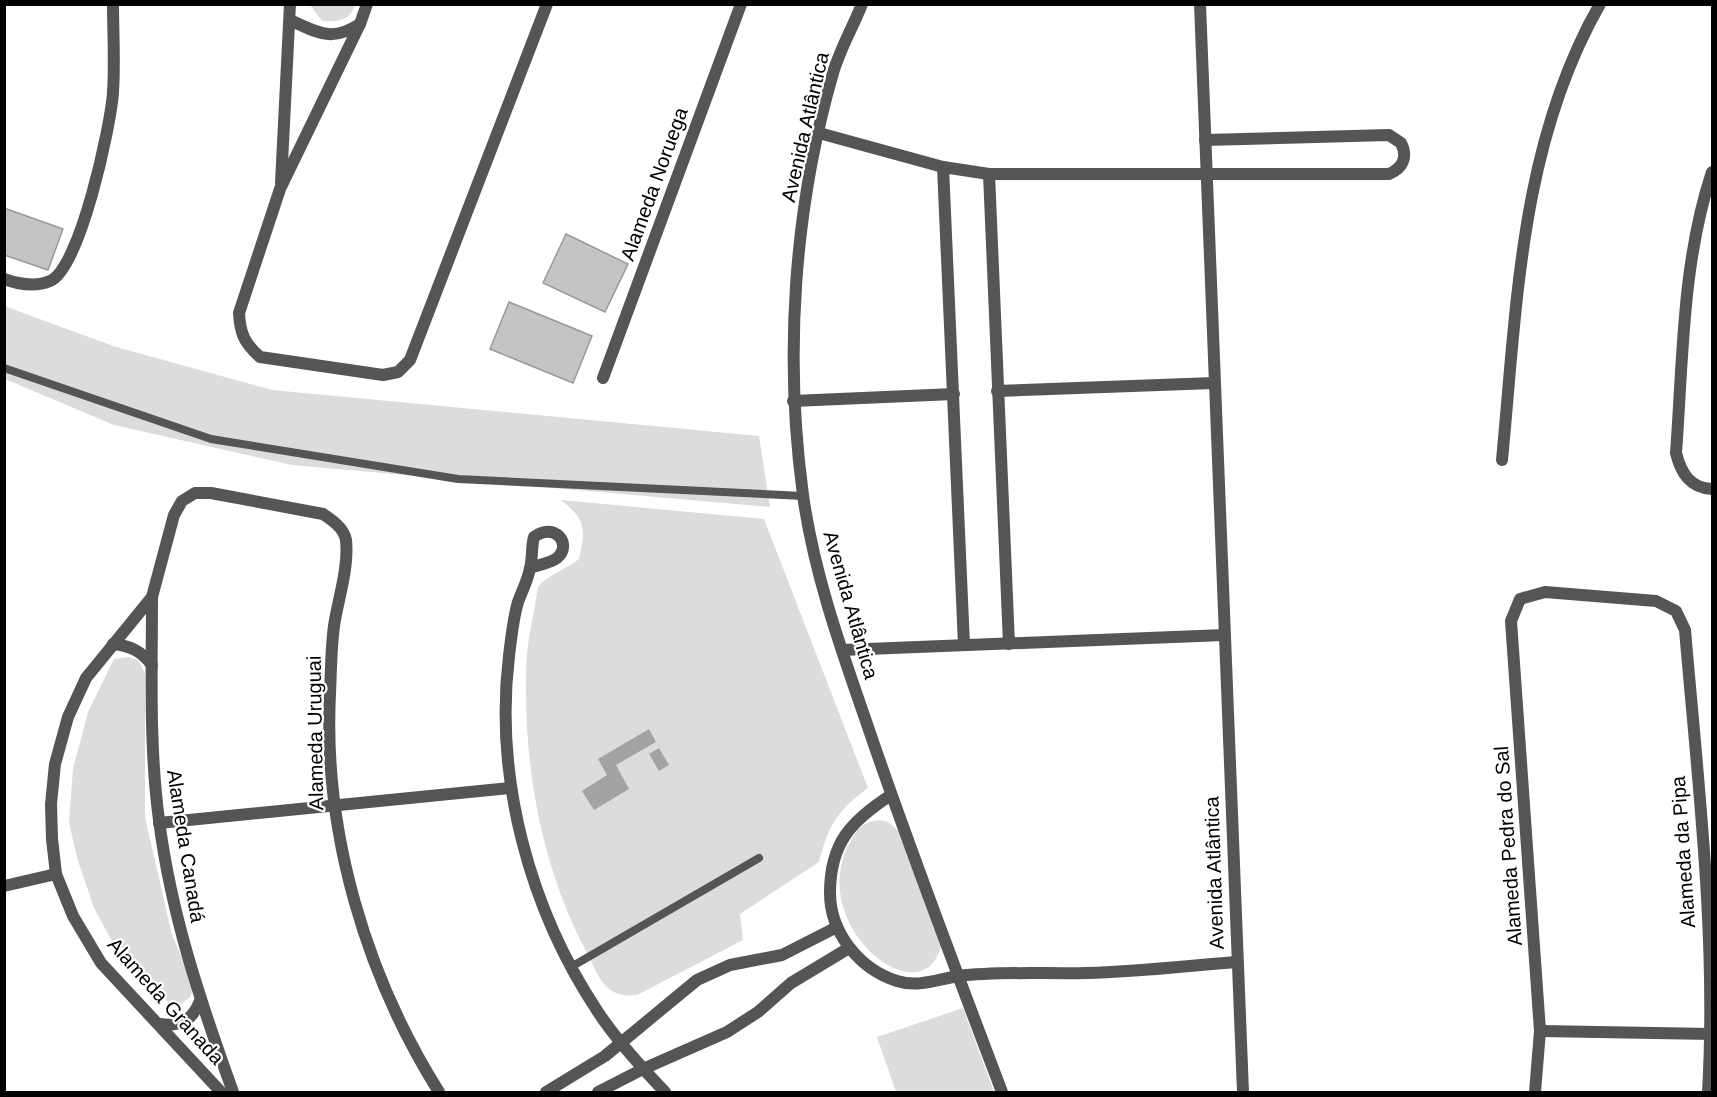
<svg xmlns="http://www.w3.org/2000/svg" width="1717" height="1097" font-family="Helvetica,sans-serif">
<style>
.green{fill:#dcdcdc}
.water{fill:#a3a3a3}
.building{fill:#c4c4c4;stroke:#999;stroke-width:1.5}
.lines{fill:none;stroke-linecap:round;stroke-linejoin:round}
.service{stroke:#555;stroke-width:8}
.minor{stroke:#555;stroke-width:12}
.tertiary{stroke:#555;stroke-width:12}
.labels{text-anchor:middle;dominant-baseline:central;stroke-width:4.5;stroke-linejoin:round;paint-order:stroke}
.street-label{font-size:20px;fill:#000;stroke:#fff}
</style>
<rect width="100%" height="100%" fill="#fff"/>
<!-- green -->
<g class="green">
<path d="M 310,5 L 310,4 L 355,5 C 350,21 337,22 322,21 Z"/>
<path d="M 4,306 L 116,347 L 272,390 L 759,436 L 770,507 L 292,465 L 114,425 L 5,379 Z"/>
<path d="M 561,500 L 764,519 L 868,788 C 838,810 828,826 819,862 L 740,914 L 743,940 L 637,995 C 603,999 599,975 585,949 C 541,864 524,768 526,672 C 526,644 534,615 538,587 C 547,575 567,569 579,559 C 586,529 586,520 561,500 Z"/>
<path d="M 129,657 L 139,661 L 145,674 L 145,817 L 172,935 L 194,986 L 190,997 L 181,1004 L 169,1003 L 120,956 L 94,908 L 77,858 L 69,822 L 73,769 L 88,712 L 114,659 Z"/>
<path d="M 879,820 L 888,822 L 902,834 L 942,942 C 926,1021 809,930 847,848 C 855,832 861,822 879,820 Z"/>
<path d="M 963,1008 L 994,1092 L 896,1092 L 877,1037 Z"/>
</g>
<!-- water -->
<g class="water">
<path d="M 649,729 L 656,742 L 616,765 L 629,789 L 594,810 L 582,791 L 607,775 L 598,759 Z"/>
<path d="M 659,748 L 669,765 L 659,771 L 649,754 Z"/>
</g>
<!-- building -->
<g class="building">
<path d="M 4,208 L 63,229 L 48,270 L 4,255 Z"/>
<path d="M 566,234 L 628,264 L 605,312 L 543,283 Z"/>
<path d="M 509,302 L 592,336 L 573,383 L 490,349 Z"/>
</g>
<g class="lines">
<!-- service -->
<g class="service">
<path d="M 4,368 L 211,439 L 458,479 L 803,496"/>
<path d="M 571,967 L 759,858"/>
</g>
<!-- minor -->
<g class="minor">
<path d="M 367,4 L 360,24 L 280,189 L 239,313 C 240,333 244,343 260,357 L 383,375 L 398,372 L 410,360 L 547,4"/>
<path d="M 292,21 C 319,33 332,42 360,24"/>
<path d="M 819,133 L 943,167 L 989,174 L 1389,174 C 1403,168 1408,157 1401,143 L 1389,135 L 1205,140"/>
<path d="M 943,167 L 964,645"/>
<path d="M 1712,172 C 1682,262 1683,359 1676,453 C 1681,473 1690,488 1712,489"/>
<path d="M 989,174 L 1009,644"/>
<path d="M 281,183 L 290,4"/>
<path d="M 4,279 C 18,284 36,287 50,281 C 80,269 111,125 113,92 C 115,63 113,33 113,4"/>
<path d="M 603,378 L 741,4"/>
<path d="M 997,391 L 1214,383"/>
<path d="M 793,401 L 954,394"/>
<path d="M 1502,460 C 1517,304 1520,144 1600,4"/>
<path d="M 530,568 C 538,565 551,563 557,558 C 573,545 555,521 534,537 C 531,547 533,557 530,568 C 528,580 522,591 518,602 C 513,619 511,639 509,656 C 494,779 530,910 598,1012 C 617,1041 642,1068 665,1092"/>
<path d="M 152,597 C 152,671 149,746 159,820 C 171,915 201,1003 233,1092"/>
<path d="M 113,644 C 131,646 141,651 152,665"/>
<path d="M 842,650 L 1224,635"/>
<path d="M 891,795 C 851,821 830,843 830,893 C 830,932 859,969 897,981 C 919,988 938,979 959,976 C 998,971 1047,974 1087,973 C 1137,972 1186,966 1236,962"/>
<path d="M 159,823 L 510,788"/>
<path d="M 4,886 L 56,874"/>
<path d="M 160,1024 C 180,1027 192,1021 200,1001"/>
<path d="M 1540,1031 L 1712,1034"/>
<path d="M 221,1092 L 101,963 L 73,916 L 56,874 L 52,839 L 51,804 L 55,764 L 68,717 L 86,678 L 152,597 L 174,515 L 182,501 L 195,493 L 211,493 L 323,514 C 332,520 344,528 346,540 C 349,568 338,599 334,626 C 331,648 331,672 330,694 C 323,832 366,976 439,1092"/>
<path d="M 546,1092 L 605,1056 L 697,980 L 730,965 L 782,955 L 837,927"/>
<path d="M 598,1092 L 643,1069 L 727,1032 L 758,1012 L 791,983 L 849,948"/>
<path d="M 1535,1092 L 1540,1031 L 1511,621 L 1520,599 L 1545,592 L 1656,601 L 1676,611 L 1685,630 C 1698,783 1717,939 1708,1092"/>
</g>
<!-- tertiary -->
<g class="tertiary">
<path d="M 862,4 C 853,27 840,49 833,73 C 794,208 784,355 803,495 C 814,574 841,649 867,724 C 909,848 956,970 1002,1092"/>
<path d="M 1200,4 L 1243,1092"/>
</g>
</g>
<g class="labels">
<!-- street labels -->
<g class="street-label">
<text transform="translate(805 127) rotate(-77)">Avenida Atlântica</text>
<text transform="translate(654 184) rotate(-70)">Alameda Noruega</text>
<text transform="translate(851 605) rotate(74)">Avenida Atlântica</text>
<text transform="translate(315 733) rotate(-91)">Alameda Uruguai</text>
<text transform="translate(186 846) rotate(81)">Alameda Canadá</text>
<text transform="translate(1508 846) rotate(-94)">Alameda Pedra do Sal</text>
<text transform="translate(1683 852) rotate(-94)">Alameda da Pipa</text>
<text transform="translate(1214 873) rotate(-92)">Avenida Atlântica</text>
<text transform="translate(166 1001) rotate(48)">Alameda Granada</text>
</g>
</g>
<!-- border -->
<rect width="1717" height="1097" fill="none" stroke="#000000" stroke-width="12"/>
</svg>
